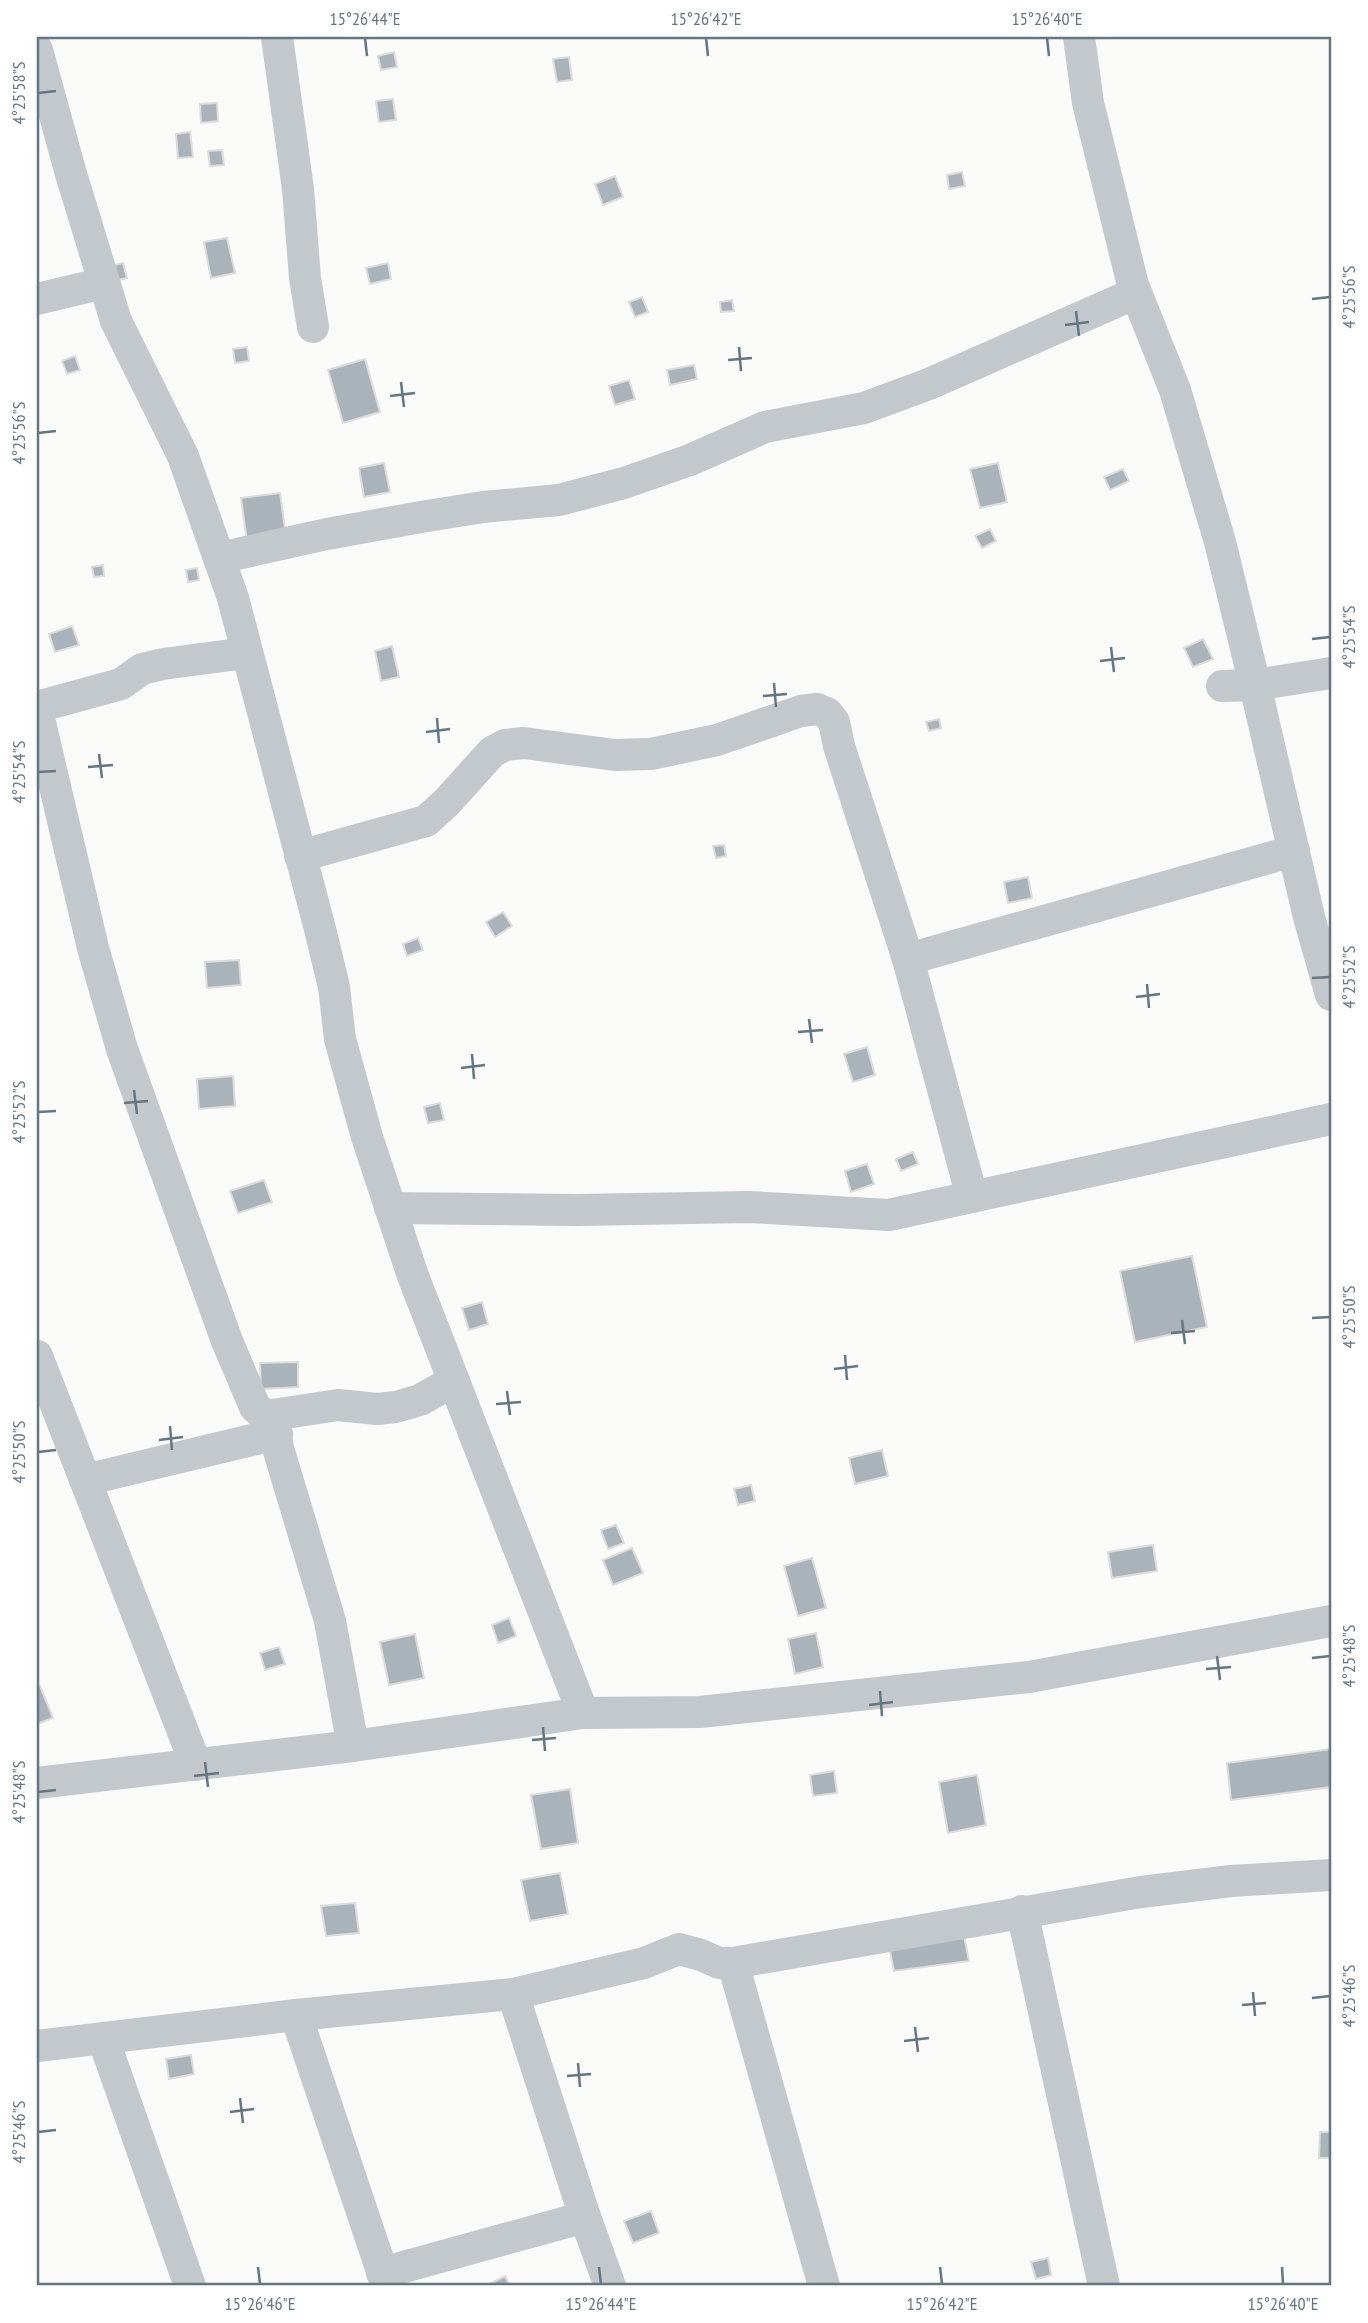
<svg xmlns="http://www.w3.org/2000/svg" width="1368" height="2323" font-family="'PT Sans Narrow',sans-serif">
<style>
.building{fill:#aab3b9;stroke:#dcdcda;stroke-width:2}
.lines{fill:none;stroke-linecap:round;stroke-linejoin:round}
.minor{stroke:#c3c8cc;stroke-width:32}
.ticks{fill:none;stroke:#657683;stroke-width:2.5}
.neatline{fill:none;stroke:#657683;stroke-width:2.5}
.ticks-label{font-size:18px;text-anchor:middle;fill:#657683}
</style>
<rect width="100%" height="100%" fill="#fafaf8"/>
<!-- building -->
<g class="building">
<path d="M 394,52 L 397,67 L 381,70 L 378,56 Z"/>
<path d="M 569,57 L 572,80 L 557,82 L 553,59 Z"/>
<path d="M 393,99 L 396,120 L 379,122 L 376,101 Z"/>
<path d="M 217,103 L 218,121 L 201,123 L 200,104 Z"/>
<path d="M 190,132 L 193,157 L 178,158 L 176,134 Z"/>
<path d="M 222,150 L 224,165 L 210,166 L 208,151 Z"/>
<path d="M 962,172 L 965,186 L 949,189 L 947,175 Z"/>
<path d="M 615,176 L 623,197 L 603,205 L 595,184 Z"/>
<path d="M 227,238 L 235,273 L 211,278 L 204,242 Z"/>
<path d="M 123,263 L 127,278 L 114,281 L 111,266 Z"/>
<path d="M 388,263 L 391,279 L 370,284 L 366,268 Z"/>
<path d="M 642,297 L 648,312 L 635,317 L 629,302 Z"/>
<path d="M 732,300 L 734,311 L 721,312 L 720,302 Z"/>
<path d="M 247,347 L 249,361 L 235,363 L 233,349 Z"/>
<path d="M 75,356 L 80,370 L 67,374 L 62,361 Z"/>
<path d="M 365,359 L 380,412 L 343,423 L 328,370 Z"/>
<path d="M 694,365 L 697,379 L 670,385 L 667,370 Z"/>
<path d="M 629,380 L 635,399 L 615,405 L 609,386 Z"/>
<path d="M 384,463 L 390,492 L 364,497 L 359,468 Z"/>
<path d="M 998,463 L 1007,502 L 980,508 L 970,469 Z"/>
<path d="M 1123,469 L 1129,481 L 1110,490 L 1104,477 Z"/>
<path d="M 280,493 L 286,536 L 247,541 L 241,498 Z"/>
<path d="M 990,529 L 996,541 L 982,548 L 975,536 Z"/>
<path d="M 103,565 L 104,576 L 94,577 L 92,567 Z"/>
<path d="M 197,568 L 199,580 L 188,582 L 186,570 Z"/>
<path d="M 72,626 L 79,645 L 55,652 L 49,634 Z"/>
<path d="M 1203,639 L 1213,659 L 1193,667 L 1184,648 Z"/>
<path d="M 392,646 L 399,677 L 381,681 L 375,651 Z"/>
<path d="M 939,719 L 941,728 L 929,731 L 926,722 Z"/>
<path d="M 724,845 L 726,856 L 716,858 L 713,846 Z"/>
<path d="M 1028,877 L 1032,898 L 1008,903 L 1004,882 Z"/>
<path d="M 503,912 L 512,926 L 495,937 L 486,922 Z"/>
<path d="M 418,938 L 423,950 L 407,956 L 403,944 Z"/>
<path d="M 239,960 L 241,985 L 207,988 L 205,962 Z"/>
<path d="M 867,1047 L 875,1075 L 853,1082 L 844,1054 Z"/>
<path d="M 233,1076 L 235,1106 L 199,1109 L 197,1079 Z"/>
<path d="M 440,1103 L 444,1120 L 428,1123 L 424,1107 Z"/>
<path d="M 913,1152 L 918,1164 L 901,1171 L 896,1159 Z"/>
<path d="M 867,1164 L 874,1184 L 851,1192 L 845,1171 Z"/>
<path d="M 264,1180 L 272,1202 L 238,1213 L 230,1191 Z"/>
<path d="M 1192,1256 L 1207,1327 L 1135,1342 L 1120,1271 Z"/>
<path d="M 482,1302 L 488,1324 L 469,1330 L 462,1308 Z"/>
<path d="M 298,1362 L 298,1387 L 261,1389 L 260,1363 Z"/>
<path d="M 882,1450 L 888,1476 L 855,1484 L 849,1458 Z"/>
<path d="M 751,1485 L 755,1501 L 738,1505 L 734,1489 Z"/>
<path d="M 616,1525 L 624,1543 L 608,1549 L 601,1530 Z"/>
<path d="M 1153,1545 L 1157,1571 L 1112,1578 L 1108,1552 Z"/>
<path d="M 632,1548 L 643,1573 L 613,1585 L 603,1560 Z"/>
<path d="M 812,1558 L 826,1608 L 798,1616 L 784,1566 Z"/>
<path d="M 509,1618 L 516,1636 L 498,1643 L 492,1625 Z"/>
<path d="M 816,1633 L 823,1667 L 795,1674 L 788,1639 Z"/>
<path d="M 415,1634 L 424,1678 L 389,1685 L 380,1642 Z"/>
<path d="M 279,1647 L 285,1664 L 265,1670 L 260,1653 Z"/>
<path d="M 40,1686 L 53,1718 L 37,1724 L 37,1687 Z"/>
<path d="M 1331,1749 L 1331,1787 L 1231,1800 L 1227,1763 Z"/>
<path d="M 834,1771 L 837,1793 L 813,1796 L 810,1775 Z"/>
<path d="M 977,1775 L 986,1825 L 948,1833 L 939,1782 Z"/>
<path d="M 570,1789 L 578,1843 L 541,1849 L 531,1795 Z"/>
<path d="M 560,1873 L 568,1914 L 530,1921 L 521,1880 Z"/>
<path d="M 355,1903 L 359,1933 L 326,1936 L 321,1906 Z"/>
<path d="M 964,1936 L 969,1961 L 894,1971 L 889,1946 Z"/>
<path d="M 191,2055 L 194,2074 L 169,2079 L 166,2059 Z"/>
<path d="M 1320,2132 L 1331,2132 L 1331,2158 L 1319,2158 Z"/>
<path d="M 651,2211 L 659,2233 L 633,2243 L 624,2221 Z"/>
<path d="M 1048,2258 L 1051,2275 L 1036,2279 L 1031,2262 Z"/>
<path d="M 505,2276 L 510,2286 L 486,2286 Z"/>
</g>
<g class="lines">
<!-- minor -->
<g class="minor">
<path d="M 277,37 L 298,189 L 305,278 L 313,327"/>
<path d="M 1079,37 L 1088,103 L 1133,285 L 1175,390 L 1220,542 L 1255,685 L 1331,673"/>
<path d="M 37,50 L 71,174 L 116,321 L 183,456 L 233,598 L 320,929 L 334,987 L 340,1039 L 367,1137 L 413,1276 L 583,1713"/>
<path d="M 37,299 L 104,283"/>
<path d="M 219,558 L 327,534 L 421,517 L 483,507 L 559,500 L 624,483 L 690,460 L 765,427 L 864,408 L 929,384 L 1136,293"/>
<path d="M 1222,686 L 1255,685 L 1309,917 L 1331,995"/>
<path d="M 37,707 L 121,684 L 142,669 L 163,664 L 246,653"/>
<path d="M 37,710 L 93,948 L 122,1049 L 227,1341 L 255,1407 L 274,1424 L 278,1448 L 330,1621 L 353,1746"/>
<path d="M 300,856 L 426,821 L 446,803 L 492,752 L 505,745 L 524,743 L 615,755 L 651,754 L 717,740 L 801,711 L 817,709 L 827,713 L 834,722 L 839,746 L 908,959 L 972,1197"/>
<path d="M 908,959 L 1294,851"/>
<path d="M 390,1208 L 577,1210 L 750,1207 L 889,1215 L 1331,1119"/>
<path d="M 37,1356 L 196,1765"/>
<path d="M 266,1416 L 338,1405 L 377,1409 L 396,1407 L 420,1400 L 454,1381"/>
<path d="M 85,1480 L 277,1434"/>
<path d="M 37,1783 L 353,1746 L 583,1713 L 700,1712 L 1029,1677 L 1331,1621"/>
<path d="M 1022,1911 L 1104,2286"/>
<path d="M 733,1963 L 824,2286"/>
<path d="M 513,1994 L 585,2217 L 610,2286"/>
<path d="M 296,2015 L 387,2286"/>
<path d="M 103,2038 L 190,2286"/>
<path d="M 37,2046 L 296,2015 L 513,1994 L 644,1963 L 679,1949 L 701,1955 L 719,1963 L 733,1963 L 1141,1892 L 1231,1881 L 1331,1875"/>
<path d="M 382,2273 L 585,2217"/>
</g>
</g>
<!-- ticks -->
<path class="ticks" d="M 365,38 L 367,56M 706,38 L 708,56M 1047,38 L 1049,56M 38,93 L 56,91M 1312,299 L 1330,297M 1076,311 L 1079,336M 1065,325 L 1089,322M 739,347 L 741,371M 728,360 L 752,358M 401,382 L 404,407M 390,396 L 415,393M 38,433 L 56,431M 1312,639 L 1330,637M 1111,647 L 1114,672M 1100,661 L 1125,658M 774,683 L 776,707M 763,696 L 787,694M 437,718 L 439,743M 426,732 L 450,729M 99,754 L 102,778M 88,767 L 113,765M 38,772 L 56,771M 1312,978 L 1330,977M 1147,984 L 1149,1008M 1136,997 L 1160,994M 809,1019 L 812,1043M 798,1032 L 823,1030M 472,1054 L 474,1079M 461,1068 L 485,1065M 134,1090 L 137,1114M 124,1103 L 148,1101M 38,1112 L 56,1111M 1312,1318 L 1330,1317M 1182,1320 L 1185,1344M 1171,1333 L 1195,1331M 845,1355 L 847,1380M 834,1369 L 858,1366M 507,1391 L 510,1415M 496,1404 L 521,1402M 170,1426 L 172,1450M 159,1440 L 183,1437M 38,1452 L 56,1450M 1217,1656 L 1220,1680M 1312,1658 L 1330,1656M 1206,1669 L 1231,1667M 880,1691 L 882,1716M 869,1705 L 893,1702M 543,1727 L 545,1751M 532,1740 L 556,1738M 205,1762 L 208,1787M 194,1776 L 219,1773M 38,1792 L 56,1790M 1253,1992 L 1255,2016M 1312,1998 L 1330,1996M 1242,2005 L 1266,2003M 915,2027 L 918,2052M 904,2041 L 929,2038M 578,2063 L 580,2087M 567,2076 L 591,2074M 240,2098 L 243,2123M 230,2112 L 254,2109M 38,2132 L 56,2130M 258,2267 L 260,2284M 599,2267 L 601,2284M 940,2267 L 942,2284M 1282,2267 L 1283,2284"/>
<!-- border -->
<rect width="1368" height="2323" fill="none" stroke="#ffffff" stroke-width="77"/>
<rect x="38" y="38" width="1292" height="2246" class="neatline"/>
<g class="ticks-label">
<text x="365" y="25">15°26'44"E</text>
<text x="706" y="25">15°26'42"E</text>
<text x="1047" y="25">15°26'40"E</text>
<text transform="translate(19 93) rotate(-90)" y="6">4°25'58"S</text>
<text transform="translate(1349 297) rotate(-90)" y="6">4°25'56"S</text>
<text transform="translate(19 433) rotate(-90)" y="6">4°25'56"S</text>
<text transform="translate(1349 637) rotate(-90)" y="6">4°25'54"S</text>
<text transform="translate(19 772) rotate(-90)" y="6">4°25'54"S</text>
<text transform="translate(1349 977) rotate(-90)" y="6">4°25'52"S</text>
<text transform="translate(19 1112) rotate(-90)" y="6">4°25'52"S</text>
<text transform="translate(1349 1317) rotate(-90)" y="6">4°25'50"S</text>
<text transform="translate(19 1452) rotate(-90)" y="6">4°25'50"S</text>
<text transform="translate(1349 1656) rotate(-90)" y="6">4°25'48"S</text>
<text transform="translate(19 1792) rotate(-90)" y="6">4°25'48"S</text>
<text transform="translate(1349 1996) rotate(-90)" y="6">4°25'46"S</text>
<text transform="translate(19 2132) rotate(-90)" y="6">4°25'46"S</text>
<text x="260" y="2310">15°26'46"E</text>
<text x="601" y="2310">15°26'44"E</text>
<text x="942" y="2310">15°26'42"E</text>
<text x="1283" y="2310">15°26'40"E</text>
</g>
</svg>
